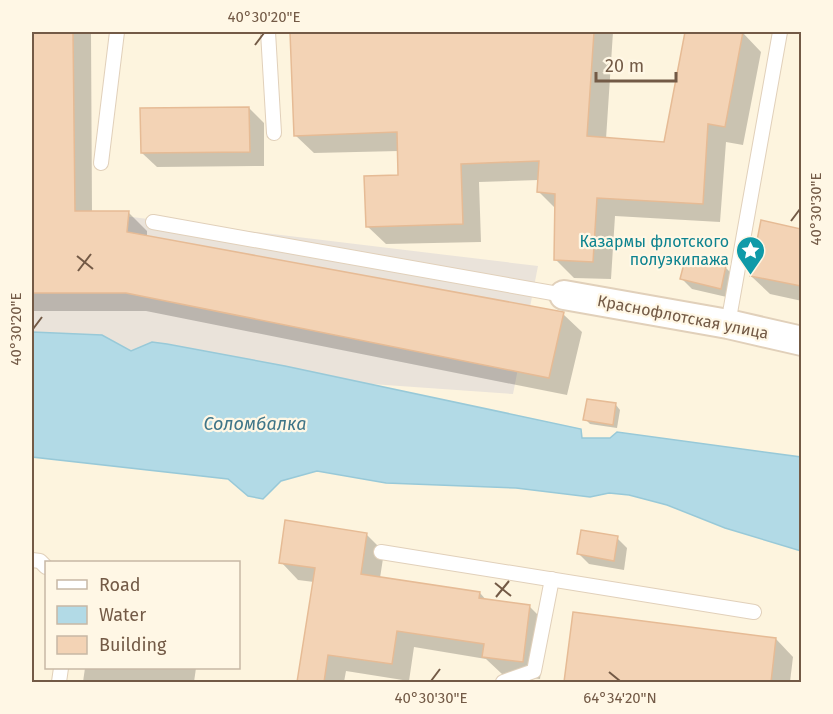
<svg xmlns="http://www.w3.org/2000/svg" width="833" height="714" font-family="'Fira Sans',sans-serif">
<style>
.industrial{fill:#eae3da}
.water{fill:#b2dae6;stroke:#98c9d8;stroke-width:1.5}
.shadow{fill:#0003}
.building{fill:#f3d3b5;stroke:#e6bb95;stroke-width:1.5}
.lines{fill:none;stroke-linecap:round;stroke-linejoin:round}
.service-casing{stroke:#e1d0ba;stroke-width:16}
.minor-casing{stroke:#e1d0ba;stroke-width:32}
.service{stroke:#fff;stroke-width:14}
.minor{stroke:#fff;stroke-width:28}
.ticks{fill:none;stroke:#735a46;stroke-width:2}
.labels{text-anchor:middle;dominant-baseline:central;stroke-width:4.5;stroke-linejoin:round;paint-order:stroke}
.culture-label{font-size:16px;fill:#0d838f;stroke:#fff7e5;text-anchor:end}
.street-label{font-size:16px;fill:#735a46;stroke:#fff7e5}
.water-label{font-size:18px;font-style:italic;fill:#3f7588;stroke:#fff7e5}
.neatline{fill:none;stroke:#735a46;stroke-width:2}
.ticks-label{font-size:15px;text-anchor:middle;fill:#735a46}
</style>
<rect width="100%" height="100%" fill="#fdf4de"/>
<!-- industrial -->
<path class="industrial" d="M 32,205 L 538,266 L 513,394 L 32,360 Z"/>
<!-- water -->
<path class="water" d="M 32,332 L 102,335 L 131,351 L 152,342 L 167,344 L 285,366 L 581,429 L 582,438 L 610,438 L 617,432 L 801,457 L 801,551 L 725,528 L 667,505 L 629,495 L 609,493 L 590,497 L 516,488 L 386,483 L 317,471 L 281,481 L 263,499 L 248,496 L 228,479 L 32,457 Z"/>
<!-- shadow -->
<g class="shadow">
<path d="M 32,32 L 91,32 L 92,213 L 129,213 L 147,231 L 147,238 L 563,314 L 582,332 L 567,395 L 146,311 L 32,311 Z"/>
<path d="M 292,32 L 531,32 L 533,95 L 544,95 L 548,32 L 613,32 L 606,139 L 665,143 L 686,32 L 743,33 L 761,52 L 743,145 L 726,142 L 720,222 L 615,216 L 611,279 L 574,278 L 556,260 L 556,209 L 539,192 L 539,180 L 479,182 L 481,242 L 386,244 L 367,226 L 400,176 L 399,151 L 314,153 L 295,135 Z"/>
<path d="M 249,108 L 264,123 L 264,166 L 157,167 L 142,153 Z"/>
<path d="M 762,222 L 802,230 L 802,301 L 770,294 L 751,276 Z"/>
<path d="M 726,268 L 736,278 L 731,298 L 692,289 L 682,279 Z"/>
<path d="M 616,405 L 620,410 L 617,428 L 590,424 L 585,419 Z"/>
<path d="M 366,534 L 384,552 L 380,578 L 480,593 L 487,601 L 530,607 L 547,624 L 540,679 L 502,674 L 486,659 L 414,647 L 409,681 L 346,671 L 344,682 L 299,682 L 314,582 L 298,580 L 281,562 Z"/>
<path d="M 617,538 L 627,548 L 624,570 L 589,564 L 579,554 Z"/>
<path d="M 574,613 L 776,639 L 793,657 L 790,682 L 566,682 Z"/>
<path d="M 85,668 L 196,668 L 194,682 L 83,682 Z"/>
<path d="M 273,680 L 292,682 L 272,682 Z"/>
</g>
<!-- building -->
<g class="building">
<path d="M 32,32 L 73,32 L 75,211 L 129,211 L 127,232 L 564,312 L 549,378 L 126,293 L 32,293 Z"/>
<path d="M 290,32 L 594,32 L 587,136 L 664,142 L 685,32 L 743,32 L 725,127 L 708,124 L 703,204 L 597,198 L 593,262 L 554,260 L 555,194 L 537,192 L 539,161 L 461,164 L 463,224 L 366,227 L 364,176 L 398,175 L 397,132 L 294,136 Z"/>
<path d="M 249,107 L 250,152 L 141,153 L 140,108 Z"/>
<path d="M 761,220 L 801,229 L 801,286 L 750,276 Z"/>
<path d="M 686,256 L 726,266 L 721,289 L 680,279 Z"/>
<path d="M 587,399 L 616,403 L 613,425 L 583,420 Z"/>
<path d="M 285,520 L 367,533 L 361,574 L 480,592 L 479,598 L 530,605 L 523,662 L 482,657 L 484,644 L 397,631 L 392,664 L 328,655 L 324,682 L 297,682 L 315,568 L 279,563 Z"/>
<path d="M 581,530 L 618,536 L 614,561 L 577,554 Z"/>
<path d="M 573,612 L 776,638 L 771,682 L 564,682 Z"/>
</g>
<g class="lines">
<defs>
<g id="service">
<path d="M 268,32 L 274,133"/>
<path d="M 101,163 L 117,32"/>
<path d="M 153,222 L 564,295"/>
<path d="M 728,324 L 780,32"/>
<path d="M 381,552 L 754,612"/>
<path d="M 32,560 L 40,561 L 46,567"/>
<path d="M 59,682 L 61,668"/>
<path d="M 503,682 L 534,671 L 552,579"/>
</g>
<path id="minor" d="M 564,295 L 728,324 L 802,341"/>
</defs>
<!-- service casing -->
<use href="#service" class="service-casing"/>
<!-- minor casing -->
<use href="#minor" class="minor-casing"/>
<!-- service -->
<use href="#service" class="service"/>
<!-- minor -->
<use href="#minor" class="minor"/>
</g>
<!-- ticks -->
<path class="ticks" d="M 255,45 L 264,33M 791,221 L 800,209M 77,256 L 93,269M 78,271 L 91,254M 33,329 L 42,317M 495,583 L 511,596M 496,597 L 509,581M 609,672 L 620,681M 431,681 L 440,669"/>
<!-- icons -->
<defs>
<symbol id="sight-pin" viewBox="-11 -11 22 30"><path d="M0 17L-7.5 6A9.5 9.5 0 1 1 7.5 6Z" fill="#0f9aa8" stroke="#fff7e5"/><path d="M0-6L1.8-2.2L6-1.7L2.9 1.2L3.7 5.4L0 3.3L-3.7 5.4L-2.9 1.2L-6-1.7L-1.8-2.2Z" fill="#fff"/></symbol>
</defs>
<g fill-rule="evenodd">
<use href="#sight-pin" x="734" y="234" width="33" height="45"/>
</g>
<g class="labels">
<!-- culture labels -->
<g class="culture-label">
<text x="729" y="241">Казармы флотского<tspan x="729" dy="18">полуэкипажа</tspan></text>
</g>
<!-- street labels -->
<g class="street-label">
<text transform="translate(683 317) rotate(11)">Краснофлотская улица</text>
</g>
<!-- water labels -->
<g class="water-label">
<text x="255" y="424">Соломбалка</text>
</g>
</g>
<!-- border -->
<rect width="833" height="714" fill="none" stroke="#fff7e5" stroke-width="66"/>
<!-- legend -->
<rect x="45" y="561" width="195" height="108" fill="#fff7e5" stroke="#c7b8a5" stroke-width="1.5"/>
<rect x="57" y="580" width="30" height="9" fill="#ffffff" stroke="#c7b8a5" stroke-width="1.5"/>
<text x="99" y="591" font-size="18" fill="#735a46">Road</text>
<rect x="57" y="606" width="30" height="18" fill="#b2dae6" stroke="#c7b8a5" stroke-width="1.5"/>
<text x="99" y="621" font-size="18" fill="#735a46">Water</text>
<rect x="57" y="636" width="30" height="18" fill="#f3d3b5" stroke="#c7b8a5" stroke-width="1.5"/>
<text x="99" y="651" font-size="18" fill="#735a46">Building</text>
<!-- scale -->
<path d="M596 72v9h80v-9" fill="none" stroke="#735a46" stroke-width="3"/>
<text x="605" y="72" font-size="18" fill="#735a46" stroke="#fff7e5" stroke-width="4.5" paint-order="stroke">20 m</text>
<rect x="33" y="33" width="767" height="648" class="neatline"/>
<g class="ticks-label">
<text x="264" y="22">40°30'20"E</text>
<text transform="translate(816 209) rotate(-90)" y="5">40°30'30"E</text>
<text transform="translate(16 329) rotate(-90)" y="5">40°30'20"E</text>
<text x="431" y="703">40°30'30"E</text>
<text x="620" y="703">64°34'20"N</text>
</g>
</svg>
